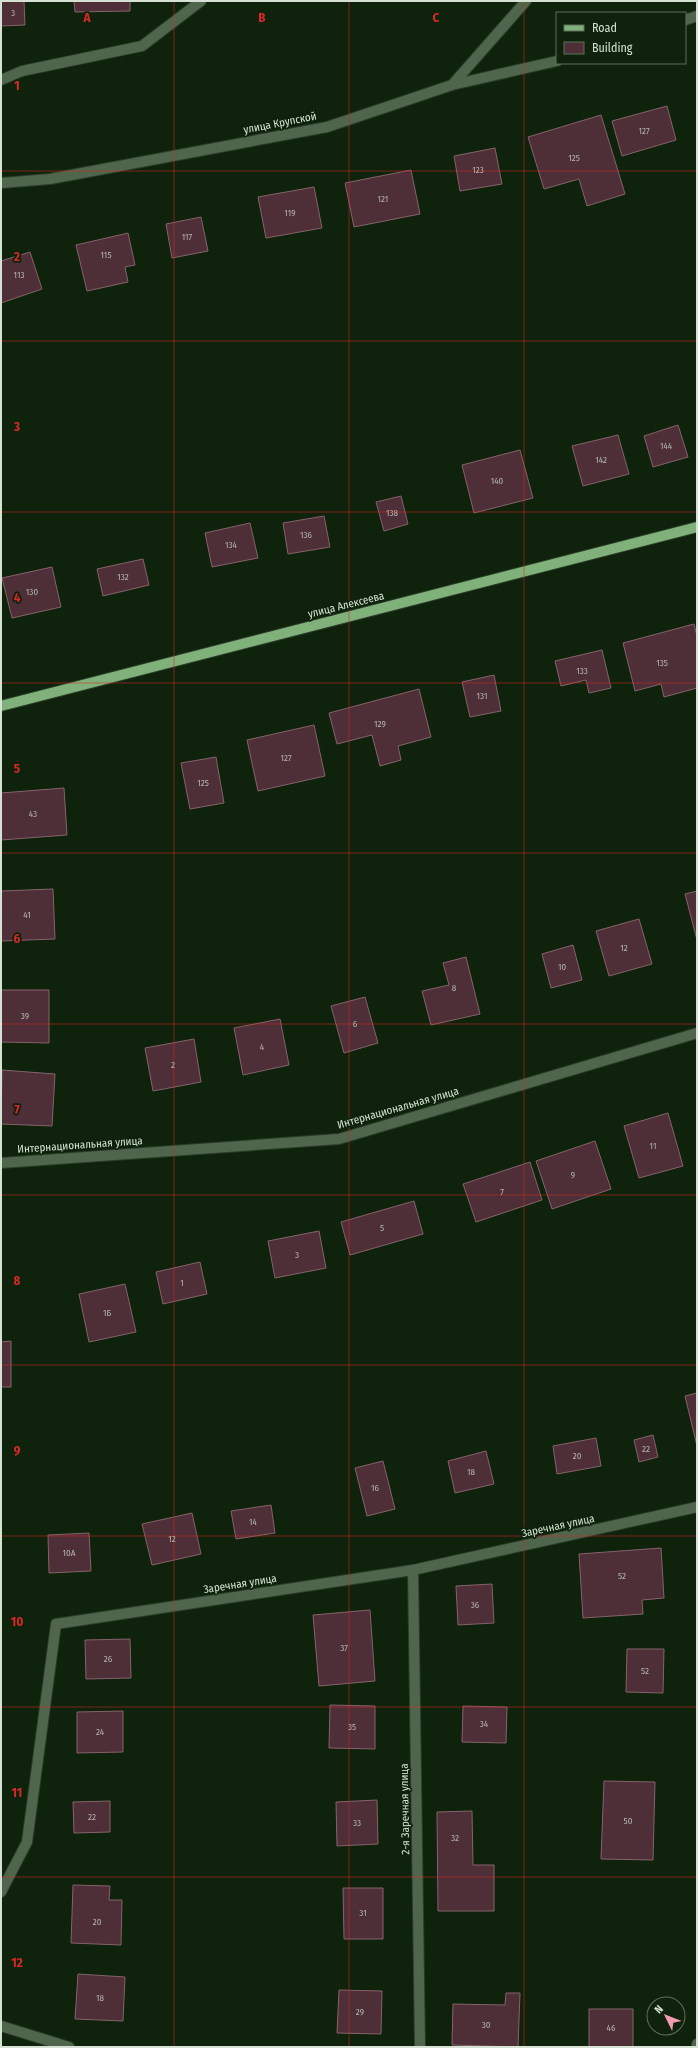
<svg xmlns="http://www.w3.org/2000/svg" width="698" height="2048" font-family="'Fira Sans Condensed',sans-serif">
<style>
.building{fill:#4e2f37;stroke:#86626a}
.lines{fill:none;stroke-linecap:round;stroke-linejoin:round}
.minor-casing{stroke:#2a3d28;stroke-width:12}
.major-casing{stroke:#2a3d28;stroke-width:12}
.minor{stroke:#4f664c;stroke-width:10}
.major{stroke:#80b17b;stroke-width:10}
.grid{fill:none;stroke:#d62828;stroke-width:1;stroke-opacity:0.55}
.labels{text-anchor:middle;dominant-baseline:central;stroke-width:3.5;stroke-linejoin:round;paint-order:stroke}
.number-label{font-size:9px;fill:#b3b5ac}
.street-label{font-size:11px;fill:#d5e2d3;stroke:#0e220c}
.grid-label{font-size:13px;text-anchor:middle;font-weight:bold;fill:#d62828;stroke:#0e220c;stroke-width:3.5;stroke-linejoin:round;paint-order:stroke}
</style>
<rect width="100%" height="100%" fill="#0e220c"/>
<!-- building -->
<g class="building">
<path d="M 1,1 L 24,1 L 25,25 L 1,26 Z"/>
<path d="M 74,1 L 130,1 L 130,11 L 75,12 Z"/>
<path d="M 667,106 L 676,140 L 622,156 L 612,121 Z"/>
<path d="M 601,115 L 625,194 L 587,206 L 579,179 L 544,189 L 528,137 Z"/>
<path d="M 495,148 L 502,184 L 460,191 L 454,156 Z"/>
<path d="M 411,170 L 420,214 L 354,227 L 345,183 Z"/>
<path d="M 314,187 L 322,228 L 266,238 L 258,197 Z"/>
<path d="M 201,217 L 208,251 L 172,258 L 166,224 Z"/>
<path d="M 128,233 L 135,265 L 125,267 L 128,282 L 87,291 L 76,245 Z"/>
<path d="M 30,252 L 42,289 L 1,303 L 1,261 Z"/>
<path d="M 678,425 L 688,457 L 653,467 L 644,436 Z"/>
<path d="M 618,435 L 629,474 L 583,486 L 572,446 Z"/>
<path d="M 520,450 L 533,498 L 474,513 L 462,465 Z"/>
<path d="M 401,496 L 408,524 L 384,531 L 376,502 Z"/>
<path d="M 324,516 L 330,547 L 288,554 L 283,523 Z"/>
<path d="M 250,523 L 258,558 L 212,567 L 205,533 Z"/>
<path d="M 143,559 L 149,585 L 103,596 L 97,569 Z"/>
<path d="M 52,567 L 61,607 L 12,618 L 2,578 Z"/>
<path d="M 694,624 L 697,636 L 697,688 L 664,697 L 661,684 L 635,691 L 623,643 Z"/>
<path d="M 602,650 L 611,688 L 589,693 L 586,680 L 561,686 L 555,661 Z"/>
<path d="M 494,675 L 501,711 L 470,717 L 462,682 Z"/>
<path d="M 419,689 L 431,737 L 398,746 L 401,760 L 380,766 L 372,735 L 337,744 L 329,713 Z"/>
<path d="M 314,725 L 325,776 L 258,791 L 247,740 Z"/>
<path d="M 216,757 L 224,803 L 190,809 L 181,763 Z"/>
<path d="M 64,788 L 67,835 L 1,840 L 1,793 Z"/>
<path d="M 53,889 L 55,939 L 1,941 L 1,891 Z"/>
<path d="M 697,891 L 697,940 L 685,894 Z"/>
<path d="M 639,919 L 652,964 L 609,976 L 596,931 Z"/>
<path d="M 573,945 L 582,980 L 551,988 L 542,954 Z"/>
<path d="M 466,957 L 480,1014 L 431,1025 L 422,991 L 449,985 L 443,963 Z"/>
<path d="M 1,990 L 49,990 L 49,1043 L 1,1042 Z"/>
<path d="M 365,997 L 378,1043 L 344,1053 L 331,1006 Z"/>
<path d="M 280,1019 L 289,1065 L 243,1075 L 234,1028 Z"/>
<path d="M 194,1039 L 201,1082 L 153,1091 L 145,1048 Z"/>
<path d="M 2,1070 L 55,1074 L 52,1126 L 1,1124 Z"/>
<path d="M 668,1113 L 683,1166 L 639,1178 L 624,1126 Z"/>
<path d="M 595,1141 L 611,1189 L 552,1209 L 536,1161 Z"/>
<path d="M 530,1162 L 542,1200 L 476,1222 L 463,1184 Z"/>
<path d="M 414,1201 L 423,1234 L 350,1255 L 341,1222 Z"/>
<path d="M 319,1231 L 326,1268 L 275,1278 L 268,1241 Z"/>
<path d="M 200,1262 L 207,1294 L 163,1304 L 156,1272 Z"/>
<path d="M 125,1284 L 136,1332 L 89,1342 L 79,1294 Z"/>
<path d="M 11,1341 L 11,1387 L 1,1387 L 1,1342 Z"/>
<path d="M 697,1393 L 697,1446 L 685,1396 Z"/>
<path d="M 653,1435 L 658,1457 L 639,1462 L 634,1440 Z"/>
<path d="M 596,1438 L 601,1466 L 557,1474 L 553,1446 Z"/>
<path d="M 486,1451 L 494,1484 L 455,1493 L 448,1461 Z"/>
<path d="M 383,1461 L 395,1509 L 367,1516 L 355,1468 Z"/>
<path d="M 271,1505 L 275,1533 L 236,1539 L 231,1511 Z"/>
<path d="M 192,1513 L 201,1554 L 152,1565 L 142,1524 Z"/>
<path d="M 89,1533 L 91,1571 L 49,1573 L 48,1535 Z"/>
<path d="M 661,1548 L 664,1598 L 642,1600 L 643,1614 L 583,1618 L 579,1554 Z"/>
<path d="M 492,1584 L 494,1623 L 458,1625 L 456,1586 Z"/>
<path d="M 370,1610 L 375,1681 L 319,1686 L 313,1615 Z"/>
<path d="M 130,1639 L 131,1678 L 86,1679 L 85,1640 Z"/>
<path d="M 627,1649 L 664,1649 L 663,1693 L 626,1692 Z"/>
<path d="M 330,1705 L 375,1706 L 375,1749 L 329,1748 Z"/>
<path d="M 463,1706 L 507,1707 L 506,1743 L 462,1742 Z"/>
<path d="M 123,1711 L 123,1752 L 77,1753 L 77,1712 Z"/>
<path d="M 604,1781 L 655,1782 L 653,1860 L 601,1859 Z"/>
<path d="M 377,1800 L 378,1844 L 337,1846 L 336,1802 Z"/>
<path d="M 110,1801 L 110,1832 L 74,1833 L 73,1802 Z"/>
<path d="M 472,1811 L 473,1865 L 494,1865 L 494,1911 L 438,1911 L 437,1812 Z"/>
<path d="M 73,1885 L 110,1886 L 109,1900 L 122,1900 L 121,1945 L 71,1943 Z"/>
<path d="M 343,1888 L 383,1888 L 383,1939 L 344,1939 Z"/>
<path d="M 78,1974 L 125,1977 L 123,2021 L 75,2019 Z"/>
<path d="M 339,1990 L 382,1991 L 381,2034 L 337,2033 Z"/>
<path d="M 506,1993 L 520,1993 L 518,2047 L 452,2045 L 453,2004 L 505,2005 Z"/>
<rect x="589" y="2009" width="44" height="38"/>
</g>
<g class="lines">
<defs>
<g id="minor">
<path d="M 685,20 L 697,16"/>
<path d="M 1,80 L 22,71 L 142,46 L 201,1"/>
<path d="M 452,85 L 526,1"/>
<path d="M 1,183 L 50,179 L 327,127 L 452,85 L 557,61"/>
<path d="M 1,1163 L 339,1139 L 697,1033"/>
<path d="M 413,1570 L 420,2047"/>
<path d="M 1,1892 L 27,1842 L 56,1624 L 413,1570 L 697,1507"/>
<path d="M 1,2026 L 69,2047"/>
<path d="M 697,2047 L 697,2044"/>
</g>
<path id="major" d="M 1,706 L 697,527"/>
</defs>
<!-- minor casing -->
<use href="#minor" class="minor-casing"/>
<!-- major casing -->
<use href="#major" class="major-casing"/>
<!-- minor -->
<use href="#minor" class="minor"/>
<!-- major -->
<use href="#major" class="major"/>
</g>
<!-- grid -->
<path class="grid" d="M 174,1 L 174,2047M 349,1 L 349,2047M 524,1 L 524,2047M 1,171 L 697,171M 1,341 L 697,341M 1,512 L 697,512M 1,683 L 697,683M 1,853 L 697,853M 1,1024 L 697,1024M 1,1195 L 697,1195M 1,1365 L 697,1365M 1,1536 L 697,1536M 1,1707 L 697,1707M 1,1877 L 697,1877"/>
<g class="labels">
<!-- number labels -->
<g class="number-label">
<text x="13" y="13">3</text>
<text x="644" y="131">127</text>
<text x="574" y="158">125</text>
<text x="478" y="170">123</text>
<text x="383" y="199">121</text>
<text x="290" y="213">119</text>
<text x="187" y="237">117</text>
<text x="106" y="255">115</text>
<text x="19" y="275">113</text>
<text x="666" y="446">144</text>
<text x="601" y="460">142</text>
<text x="497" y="481">140</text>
<text x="392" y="513">138</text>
<text x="306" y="535">136</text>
<text x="231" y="545">134</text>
<text x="123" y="577">132</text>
<text x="32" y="592">130</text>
<text x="662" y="663">135</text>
<text x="582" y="671">133</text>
<text x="482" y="696">131</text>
<text x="380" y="724">129</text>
<text x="286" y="758">127</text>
<text x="203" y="783">125</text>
<text x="33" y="814">43</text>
<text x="27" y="915">41</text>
<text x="624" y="948">12</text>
<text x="562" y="967">10</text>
<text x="454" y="988">8</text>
<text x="25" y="1016">39</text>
<text x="355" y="1024">6</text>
<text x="262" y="1047">4</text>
<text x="173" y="1065">2</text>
<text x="653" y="1146">11</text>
<text x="573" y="1175">9</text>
<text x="502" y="1192">7</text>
<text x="382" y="1228">5</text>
<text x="297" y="1255">3</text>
<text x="182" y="1283">1</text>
<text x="107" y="1313">1Б</text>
<text x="646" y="1449">22</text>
<text x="577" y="1456">20</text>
<text x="471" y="1472">18</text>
<text x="375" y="1488">16</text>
<text x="253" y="1522">14</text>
<text x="172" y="1539">12</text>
<text x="69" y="1553">10А</text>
<text x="622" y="1576">52</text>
<text x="475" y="1605">36</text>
<text x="344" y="1648">37</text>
<text x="108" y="1659">26</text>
<text x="645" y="1671">52</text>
<text x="484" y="1724">34</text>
<text x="352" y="1727">35</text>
<text x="100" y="1732">24</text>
<text x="92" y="1817">22</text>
<text x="628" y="1821">50</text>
<text x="357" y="1823">33</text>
<text x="455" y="1838">32</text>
<text x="363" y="1913">31</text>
<text x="97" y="1922">20</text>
<text x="100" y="1998">18</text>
<text x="360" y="2012">29</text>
<text x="486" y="2025">30</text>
<text x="611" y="2028">46</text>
</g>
<!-- street labels -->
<g class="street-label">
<text transform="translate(280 123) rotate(-11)">улица Крупской</text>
<text transform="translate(346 605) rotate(-14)">улица Алексеева</text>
<text transform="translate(398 1108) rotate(-16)">Интернациональная улица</text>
<text transform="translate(80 1145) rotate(-4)">Интернациональная улица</text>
<text transform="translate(558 1526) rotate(-12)">Заречная улица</text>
<text transform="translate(240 1584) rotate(-9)">Заречная улица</text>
<text transform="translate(405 1809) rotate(-91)">2-я Заречная улица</text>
</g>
</g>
<g class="grid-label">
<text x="87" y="22">A</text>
<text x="262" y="22">B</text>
<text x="436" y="22">C</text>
<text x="17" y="90">1</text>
<text x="17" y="261">2</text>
<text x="17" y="431">3</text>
<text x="17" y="602">4</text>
<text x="17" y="773">5</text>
<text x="17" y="943">6</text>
<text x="17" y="1114">7</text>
<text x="17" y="1285">8</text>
<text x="17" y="1455">9</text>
<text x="17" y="1626">10</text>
<text x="17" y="1797">11</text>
<text x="17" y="1967">12</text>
</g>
<!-- border -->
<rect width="698" height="2048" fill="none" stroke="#d5e2d3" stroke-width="4"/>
<!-- legend -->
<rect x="556" y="12" width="130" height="52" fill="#0e220c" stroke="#5e6f5c"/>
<rect x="564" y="25" width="20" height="6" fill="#80b17b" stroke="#5e6f5c"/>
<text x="592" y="32" font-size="12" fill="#d5e2d3">Road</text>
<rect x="564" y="42" width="20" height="12" fill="#4e2f37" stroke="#5e6f5c"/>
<text x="592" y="52" font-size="12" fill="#d5e2d3">Building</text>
<!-- north arrow -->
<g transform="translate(666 2016) rotate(313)"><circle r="19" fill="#0e220c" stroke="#5e6f5c"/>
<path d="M0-3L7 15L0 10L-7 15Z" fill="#f29ab0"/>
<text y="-6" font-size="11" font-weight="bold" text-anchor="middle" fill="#d5e2d3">N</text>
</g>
</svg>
